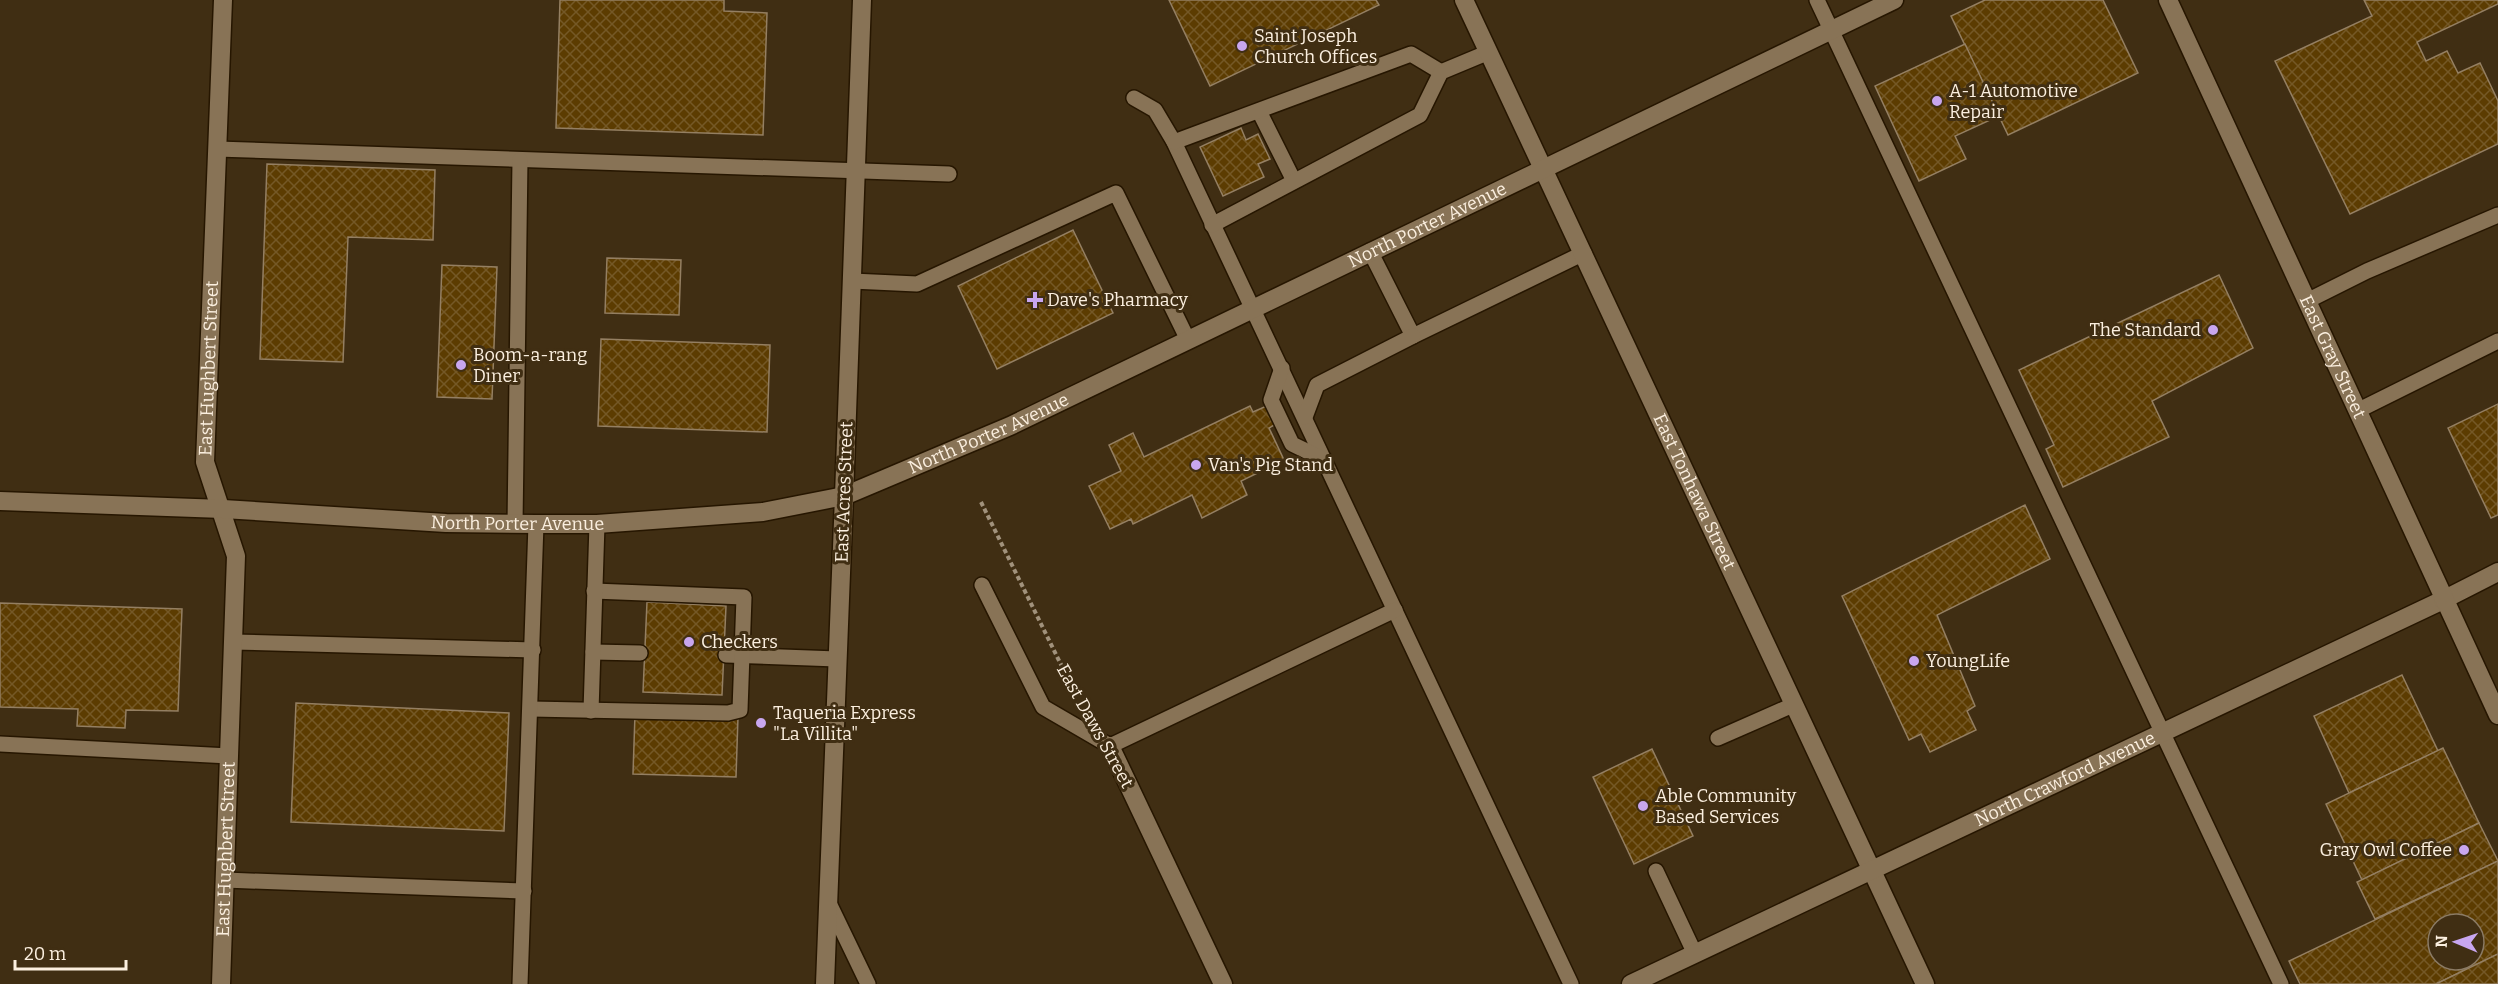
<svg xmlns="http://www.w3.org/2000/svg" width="2498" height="984" font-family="Bitter,serif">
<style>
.building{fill:url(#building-cross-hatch);stroke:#947f62;stroke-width:1.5;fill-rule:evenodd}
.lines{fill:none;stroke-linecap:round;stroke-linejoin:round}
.service-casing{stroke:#261600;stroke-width:18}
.minor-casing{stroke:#261600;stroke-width:21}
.tertiary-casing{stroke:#261600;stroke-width:21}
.secondary-casing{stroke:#261600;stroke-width:21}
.path{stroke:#a1927c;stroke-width:4;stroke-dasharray:4.5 3;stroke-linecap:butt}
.service{stroke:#887356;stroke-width:15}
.minor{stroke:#887356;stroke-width:18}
.tertiary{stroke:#887356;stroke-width:18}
.secondary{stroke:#887356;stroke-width:18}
.poi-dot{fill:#c8a6ef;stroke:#402e13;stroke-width:2}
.labels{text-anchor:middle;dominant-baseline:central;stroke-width:6;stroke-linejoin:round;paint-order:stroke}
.poi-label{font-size:18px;fill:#fbefdf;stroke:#402e13;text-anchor:start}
.street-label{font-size:18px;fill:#fbefdf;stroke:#402e13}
</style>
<defs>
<pattern id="building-cross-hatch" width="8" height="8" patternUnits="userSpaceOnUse" patternTransform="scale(1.5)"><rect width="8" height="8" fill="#5c3c01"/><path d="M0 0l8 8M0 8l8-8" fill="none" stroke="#745826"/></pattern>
</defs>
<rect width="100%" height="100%" fill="#402e13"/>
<!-- building -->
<g class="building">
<path d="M 560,0 L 724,0 L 724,11 L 767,13 L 763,135 L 556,128 Z"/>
<path d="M 1169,0 L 1376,0 L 1379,5 L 1210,86 Z"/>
<path d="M 1985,0 L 2103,0 L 2138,73 L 2008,135 L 1951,16 Z"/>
<path d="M 2364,0 L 2498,0 L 2498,4 L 2417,42 L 2426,61 L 2447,51 L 2458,73 L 2480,63 L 2498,101 L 2498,144 L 2350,214 L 2275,61 L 2372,16 Z"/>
<path d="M 1965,44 L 1999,116 L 1955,136 L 1966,159 L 1919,181 L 1875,86 Z"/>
<path d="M 1241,128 L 1246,140 L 1258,134 L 1270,159 L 1258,164 L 1264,177 L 1223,196 L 1200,147 Z"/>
<path d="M 267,164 L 435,170 L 433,240 L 348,237 L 343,362 L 260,359 Z"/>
<path d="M 1073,230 L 1113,313 L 997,369 L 958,286 Z"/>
<path d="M 607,258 L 681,260 L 679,315 L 605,313 Z"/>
<path d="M 442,265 L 497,267 L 492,399 L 437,397 Z"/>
<path d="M 2219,275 L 2253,348 L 2152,401 L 2169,437 L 2063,487 L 2046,449 L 2054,445 L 2019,370 Z"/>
<path d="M 601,339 L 770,345 L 767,432 L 598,426 Z"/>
<path d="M 2498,404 L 2498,515 L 2491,518 L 2448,428 Z"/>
<path d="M 1269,405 L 1278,423 L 1269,428 L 1284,460 L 1241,481 L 1247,495 L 1202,518 L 1192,495 L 1133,524 L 1131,519 L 1110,529 L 1089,486 L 1121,471 L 1109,445 L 1133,433 L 1144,457 L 1250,406 L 1253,412 Z"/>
<path d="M 2025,505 L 2050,559 L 1937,615 L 1975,706 L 1967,711 L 1976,730 L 1930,752 L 1921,734 L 1909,740 L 1842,596 Z"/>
<path d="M 647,602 L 726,606 L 722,695 L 643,692 Z"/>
<path d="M 0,603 L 182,609 L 178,711 L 126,710 L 125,728 L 77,726 L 78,709 L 0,707 Z"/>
<path d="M 2402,675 L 2438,751 L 2349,793 L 2314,716 Z"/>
<path d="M 296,703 L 509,713 L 504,831 L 291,822 Z"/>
<path d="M 635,714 L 738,717 L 736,777 L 633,774 Z"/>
<path d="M 2443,748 L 2479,823 L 2362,880 L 2326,804 Z"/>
<path d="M 1652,749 L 1693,836 L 1634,864 L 1593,777 Z"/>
<path d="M 2479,823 L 2498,861 L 2375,919 L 2357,882 Z"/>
<path d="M 2498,861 L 2498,954 L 2436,984 L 2300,984 L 2289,961 ZM 2438,924 L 2474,924 L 2474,960 L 2438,960 Z"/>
<path d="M 2498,954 L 2498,984 L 2436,984 Z"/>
</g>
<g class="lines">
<defs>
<g id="service">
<path d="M 1817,0 L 2281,984"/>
<path d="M 1134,98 L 1155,110 L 1174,142 L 1571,984"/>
<path d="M 1259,111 L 1294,181"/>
<path d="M 1174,142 L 1411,54 L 1441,72"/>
<path d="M 217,149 L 949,174"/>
<path d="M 1212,225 L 1420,115 L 1441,72 L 1489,52"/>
<path d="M 1370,251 L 1413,336 L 1584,253"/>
<path d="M 852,281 L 917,284 L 1116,193 L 1188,340"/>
<path d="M 2307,301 L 2367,271 L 2498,215"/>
<path d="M 1282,368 L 1271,400 L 1292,444 L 1325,460"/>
<path d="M 2357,411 L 2498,341"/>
<path d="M 1305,417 L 1317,385 L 1413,336"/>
<path d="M 515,524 L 520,160"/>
<path d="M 982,585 L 1043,707 L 1110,746 L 1395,610"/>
<path d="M 233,642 L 533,650"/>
<path d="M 593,652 L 640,653"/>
<path d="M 726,655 L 837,659"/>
<path d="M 531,709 L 728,713 L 740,710 L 744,597 L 594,591"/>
<path d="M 591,711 L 597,524"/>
<path d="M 1718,738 L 1793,705"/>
<path d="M 0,744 L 229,756"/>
<path d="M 1656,871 L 1695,954"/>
<path d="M 225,880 L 524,891"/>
<path d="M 828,901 L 868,984"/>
<path d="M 520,984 L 536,524"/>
</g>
<g id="minor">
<path id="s1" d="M 1464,0 L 1925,984"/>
<path d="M 1110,746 L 1223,984"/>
<path id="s2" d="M 221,984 L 236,556 L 205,462 L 223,0"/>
<path d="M 825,984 L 844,496"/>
<path id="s3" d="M 1631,984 L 2443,600"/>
</g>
<g id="tertiary">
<path d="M 844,496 L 862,0"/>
<path d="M 2443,600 L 2498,572"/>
</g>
<g id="secondary">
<path id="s4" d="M 2168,0 L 2498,715"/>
<path id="s5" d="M 0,501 L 223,509 L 446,523 L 536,524 L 597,524 L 763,512 L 844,496 L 1010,426 L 1894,0"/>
</g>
</defs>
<!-- service casing -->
<use href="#service" class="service-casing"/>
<!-- minor casing -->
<use href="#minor" class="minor-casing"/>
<!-- tertiary casing -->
<use href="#tertiary" class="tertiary-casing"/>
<!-- secondary casing -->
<use href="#secondary" class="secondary-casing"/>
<!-- path -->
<path class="path" d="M 981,502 L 1075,693"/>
<!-- service -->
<use href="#service" class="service"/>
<!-- minor -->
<use href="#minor" class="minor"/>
<!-- tertiary -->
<use href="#tertiary" class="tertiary"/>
<!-- secondary -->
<use href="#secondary" class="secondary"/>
</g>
<!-- markers -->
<g class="poi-dot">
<circle cx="1242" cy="46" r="6"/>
<circle cx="1937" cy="101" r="6"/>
<path d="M1032 291h6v6h6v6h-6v6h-6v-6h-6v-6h6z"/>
<circle cx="2213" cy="330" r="6"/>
<circle cx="461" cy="365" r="6"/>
<circle cx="1196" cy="465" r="6"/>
<circle cx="689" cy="642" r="6"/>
<circle cx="1914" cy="661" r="6"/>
<circle cx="761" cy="723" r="6"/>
<circle cx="1643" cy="806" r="6"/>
<circle cx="2464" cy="850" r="6"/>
</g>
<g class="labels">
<!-- poi labels -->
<g class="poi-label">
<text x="1254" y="36">Saint Joseph<tspan x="1254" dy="21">Church Offices</tspan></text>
<text x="1949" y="91">A-1 Automotive<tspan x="1949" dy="21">Repair</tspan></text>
<text x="1047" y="300">Dave's Pharmacy</text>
<text x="2201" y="330" text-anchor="end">The Standard</text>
<text x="473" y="355">Boom-a-rang<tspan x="473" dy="21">Diner</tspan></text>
<text x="1208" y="465">Van's Pig Stand</text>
<text x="701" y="642">Checkers</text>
<text x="1926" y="661">YoungLife</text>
<text x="773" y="713">Taqueria Express<tspan x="773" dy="21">"La Villita"</tspan></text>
<text x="1655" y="796">Able Community<tspan x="1655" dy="21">Based Services</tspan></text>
<text x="2452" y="850" text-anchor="end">Gray Owl Coffee</text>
</g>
<!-- street labels -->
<g class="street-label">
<text stroke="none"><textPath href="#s5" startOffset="1490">North Porter Avenue</textPath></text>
<text stroke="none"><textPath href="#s4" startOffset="393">East Gray Street</textPath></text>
<text stroke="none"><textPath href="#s2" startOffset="621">East Hughbert Street</textPath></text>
<text stroke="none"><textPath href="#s5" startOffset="1004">North Porter Avenue</textPath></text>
<text transform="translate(844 492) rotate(-88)">East Acres Street</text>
<text stroke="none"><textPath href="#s1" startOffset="543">East Tonhawa Street</textPath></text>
<text stroke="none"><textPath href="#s5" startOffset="518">North Porter Avenue</textPath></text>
<text transform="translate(1095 726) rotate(61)">East Daws Street</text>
<text stroke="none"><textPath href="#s3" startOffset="480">North Crawford Avenue</textPath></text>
<text stroke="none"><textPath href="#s2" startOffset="135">East Hughbert Street</textPath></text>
</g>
</g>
<!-- north arrow -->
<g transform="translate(2456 942) rotate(272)"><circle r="28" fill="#402e13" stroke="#8b7b65" stroke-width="1.5"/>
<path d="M0-4.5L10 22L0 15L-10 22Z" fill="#c8a6ef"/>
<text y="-9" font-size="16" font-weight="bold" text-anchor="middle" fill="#fbefdf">N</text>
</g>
<!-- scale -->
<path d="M15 960v9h111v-9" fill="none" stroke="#fbefdf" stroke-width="3"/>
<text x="24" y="960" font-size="18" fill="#fbefdf" stroke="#402e13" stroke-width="4.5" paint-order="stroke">20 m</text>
</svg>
